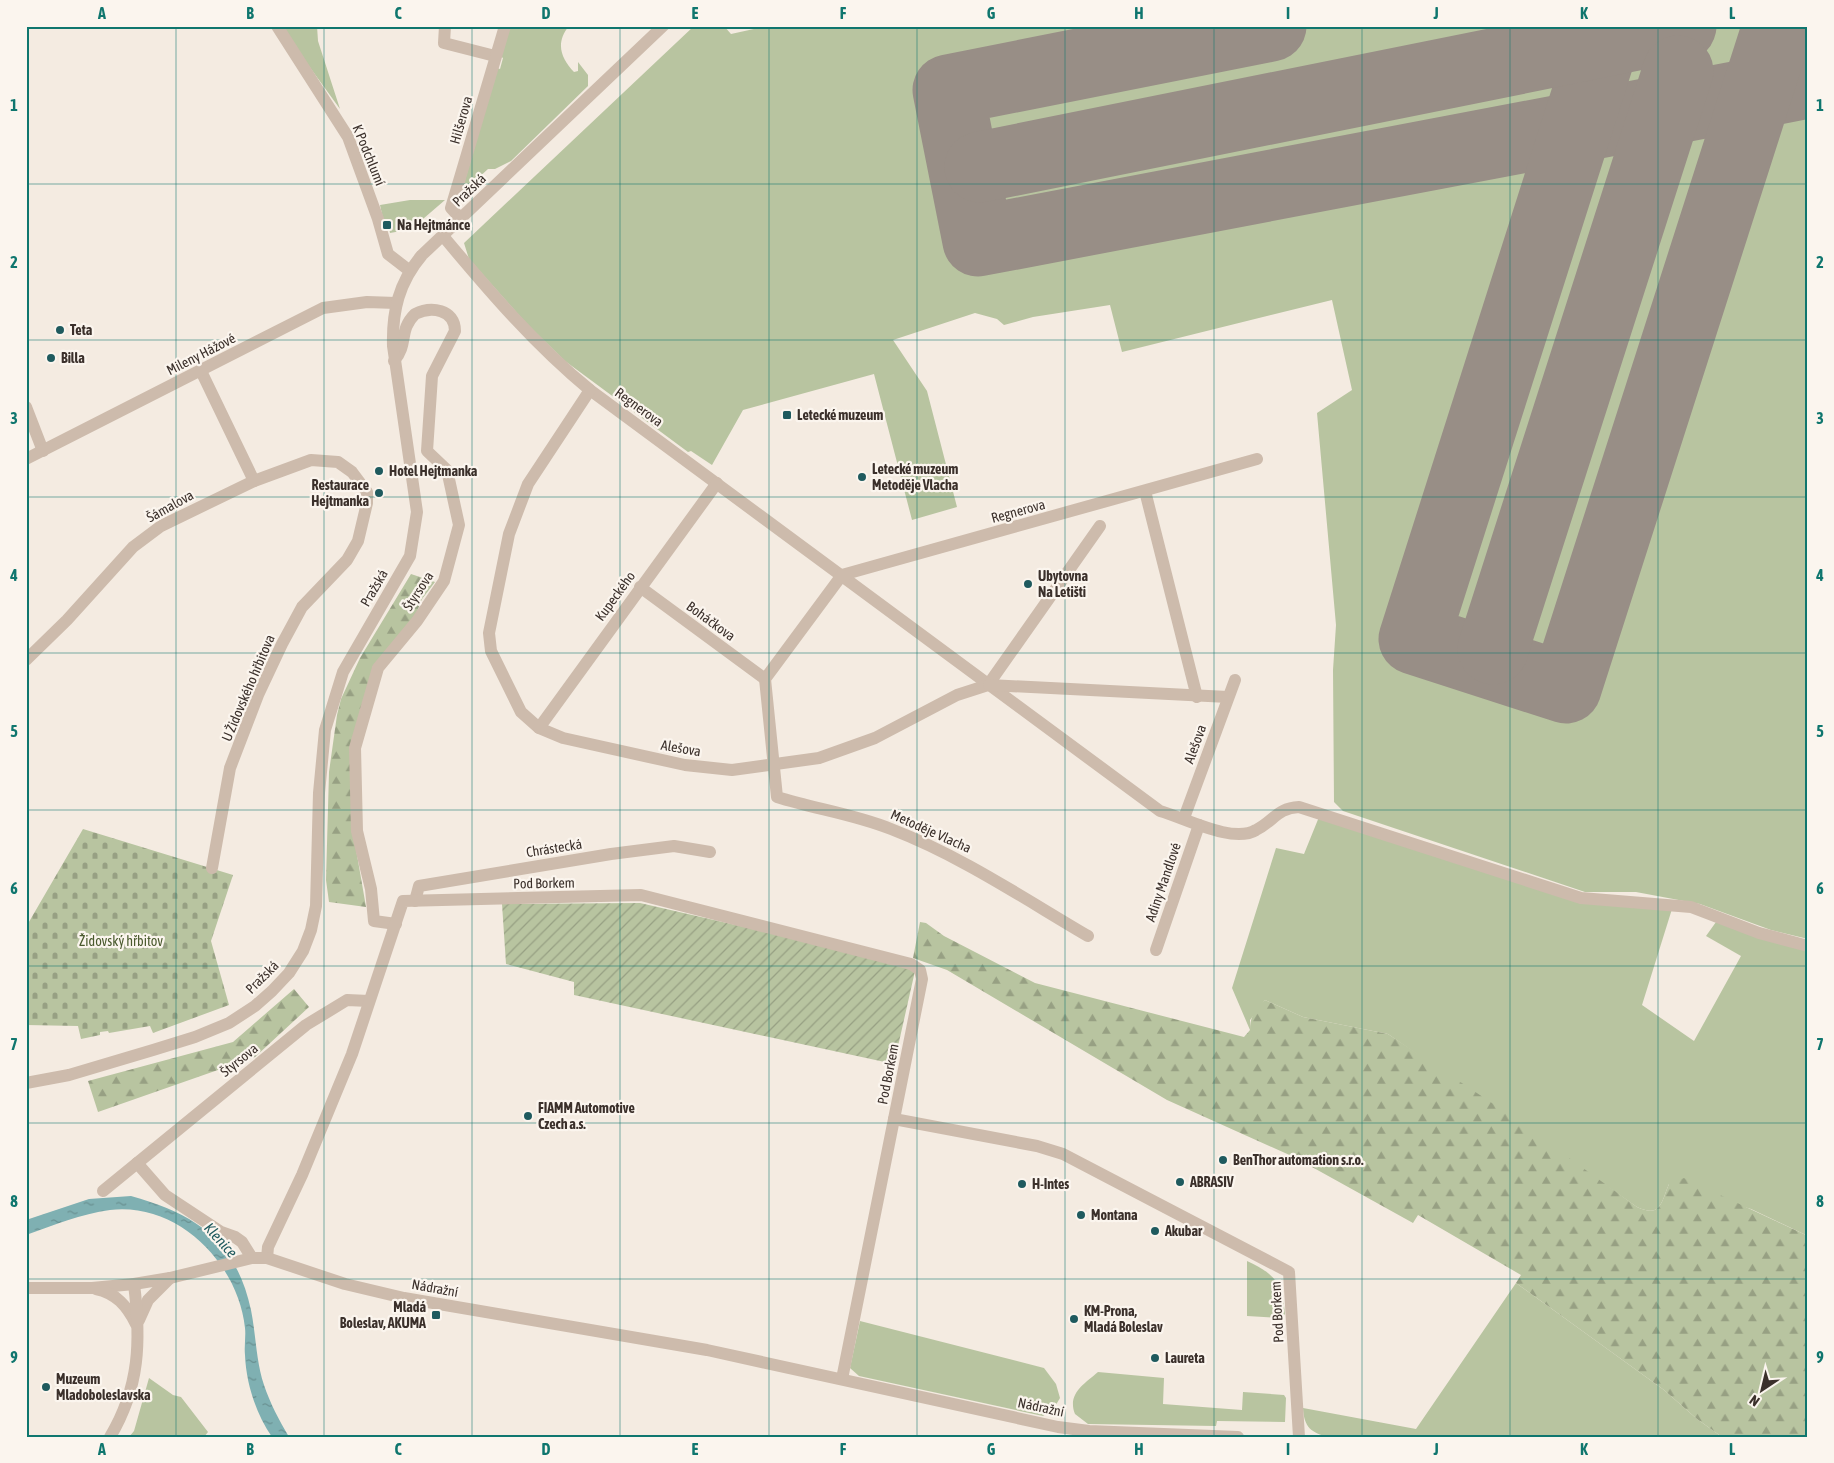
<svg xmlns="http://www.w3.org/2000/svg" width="1834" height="1463" font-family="'Asap Condensed',sans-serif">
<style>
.grass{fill:#b8c4a0}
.forest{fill:url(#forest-firs)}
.cemetery{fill:url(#cemetery-stones)}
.garden{fill:url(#garden-furrows)}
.water{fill:url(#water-ripples)}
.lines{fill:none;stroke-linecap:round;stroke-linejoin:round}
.runway{stroke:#988e86;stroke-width:71}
.minor{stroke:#cdbbac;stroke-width:12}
.grid{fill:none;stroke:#0f766e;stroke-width:1;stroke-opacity:0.55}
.poi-dot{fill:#1f5a5e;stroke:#fbf5ee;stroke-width:2}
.labels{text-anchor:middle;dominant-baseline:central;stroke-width:4.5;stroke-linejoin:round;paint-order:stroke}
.street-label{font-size:14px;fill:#3b302b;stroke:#fbf5ee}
.poi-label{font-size:14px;font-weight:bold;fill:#3b302b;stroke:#fbf5ee;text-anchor:start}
.park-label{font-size:14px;fill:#4a5a2e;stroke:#fbf5ee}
.water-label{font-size:15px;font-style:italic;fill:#1f5a5e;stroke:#fbf5ee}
.neatline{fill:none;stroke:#0f766e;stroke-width:2}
.grid-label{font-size:16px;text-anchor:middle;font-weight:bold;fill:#0f766e}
</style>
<defs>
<pattern id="forest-firs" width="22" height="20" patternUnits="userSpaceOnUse" patternTransform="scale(1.25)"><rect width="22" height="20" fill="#b8c4a0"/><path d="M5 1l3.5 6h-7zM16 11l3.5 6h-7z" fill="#97a083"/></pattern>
<pattern id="cemetery-stones" width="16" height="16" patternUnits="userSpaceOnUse" patternTransform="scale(1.25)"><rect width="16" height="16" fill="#b8c4a0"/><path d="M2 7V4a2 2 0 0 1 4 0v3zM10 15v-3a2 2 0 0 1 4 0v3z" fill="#97a083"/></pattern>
<pattern id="garden-furrows" width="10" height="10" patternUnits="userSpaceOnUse" patternTransform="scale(1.25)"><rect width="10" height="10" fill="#b8c4a0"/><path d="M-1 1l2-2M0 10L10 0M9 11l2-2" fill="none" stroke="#97a083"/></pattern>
<pattern id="water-ripples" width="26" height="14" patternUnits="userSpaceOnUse" patternTransform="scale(1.25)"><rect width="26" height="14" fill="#7fb0b2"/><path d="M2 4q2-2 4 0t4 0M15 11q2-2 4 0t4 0" fill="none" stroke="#699091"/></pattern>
</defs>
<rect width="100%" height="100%" fill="#f4ebe1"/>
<!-- grass -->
<g class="grass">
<path d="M 280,26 L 317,26 L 318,41 L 340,109 Z"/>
<path d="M 510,26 L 569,26 C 555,43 561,58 574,72 L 578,71 L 578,62 L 588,75 L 588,86 L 511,161 L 495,169 L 488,169 L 461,194 L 497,68 L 500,69 L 503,58 L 500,56 Z"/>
<path d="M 694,26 L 724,26 L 731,34 L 768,26 L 1808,26 L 1808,939 L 1771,930 L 1700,904 L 1636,892 L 1585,892 L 1343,811 L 1334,802 L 1333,670 L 1336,625 L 1317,413 L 1352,390 L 1332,300 L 1122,352 L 1110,305 L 1033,317 L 1004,325 L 997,319 L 975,313 L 893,340 L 927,391 L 957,507 L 912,520 L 874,374 L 743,410 L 712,465 L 691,451 L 688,452 L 565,361 L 526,323 L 469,259 L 464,243 Z"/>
<path d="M 410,200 L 445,200 L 416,225 L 412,222 L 401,231 L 390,233 L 388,222 L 384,223 L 380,205 Z"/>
<path d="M 1319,817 L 1581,902 L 1672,909 L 1642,1005 L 1694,1041 L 1741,956 L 1706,936 L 1716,922 L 1808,951 L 1808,1236 L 1751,1209 L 1669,1184 C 1661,1203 1661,1218 1637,1207 L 1388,1034 L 1303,1017 L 1265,1000 L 1250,1020 L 1250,1030 L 1232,988 L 1276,848 L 1304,854 Z"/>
<path d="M 1247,1261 C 1275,1274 1282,1283 1285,1314 L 1281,1318 L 1247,1316 Z"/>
<path d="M 1516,1283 L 1664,1390 L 1697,1419 L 1722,1437 L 1329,1437 C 1311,1433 1304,1427 1303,1408 L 1416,1429 Z"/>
<path d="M 860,1321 L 1044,1368 L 1056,1384 L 1060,1398 L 1054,1408 L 1043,1416 L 859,1376 L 850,1368 Z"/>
<path d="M 1098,1372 L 1164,1378 L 1163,1404 L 1242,1410 L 1243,1392 L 1284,1395 L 1286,1398 L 1285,1422 L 1217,1421 L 1216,1426 L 1088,1424 L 1075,1414 C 1067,1394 1084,1384 1098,1372 Z"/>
<path d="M 149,1378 L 173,1395 L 181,1397 L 208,1432 L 204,1437 L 129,1437 L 134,1431 Z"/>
</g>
<!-- forest -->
<g class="forest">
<path d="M 411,574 L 435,582 L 422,599 L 416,614 L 373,666 L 351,747 L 352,826 L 366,907 L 329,902 L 326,880 L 329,772 L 337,715 L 341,699 L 360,658 Z"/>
<path d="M 920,922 L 926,923 L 944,936 L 1035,983 L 1244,1037 L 1250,1030 C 1250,1016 1255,1010 1265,1000 L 1303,1017 L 1388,1034 L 1504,1111 L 1637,1207 C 1661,1218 1661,1203 1669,1184 L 1684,1178 L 1808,1236 L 1808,1437 L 1722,1437 L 1697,1419 L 1664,1390 L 1516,1283 L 1521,1275 L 1418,1215 L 1413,1223 L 1294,1157 L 1167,1100 L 947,970 L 913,958 Z"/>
<path d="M 294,989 L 309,1007 L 255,1057 L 98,1112 L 88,1081 L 233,1042 Z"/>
</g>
<!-- cemetery -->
<path class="cemetery" d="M 83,829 L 233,875 L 211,941 L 229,1005 L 153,1033 L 150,1026 L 109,1033 L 108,1031 L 100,1032 L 100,1035 L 81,1039 L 78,1026 L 26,1025 L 26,927 Z"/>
<!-- garden -->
<path class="garden" d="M 640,903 L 848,951 L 915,971 L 894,1064 L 574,995 L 574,982 L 506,964 L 502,904 Z"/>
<!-- water -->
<path class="water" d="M 131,1196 C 196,1214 236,1241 251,1310 C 256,1335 256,1361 264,1385 C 270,1403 279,1420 289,1437 L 272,1437 C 256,1414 246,1383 245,1355 C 244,1346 246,1337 245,1328 C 238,1263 178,1202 110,1210 C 81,1214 54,1225 26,1235 L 26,1220 L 89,1199 Z"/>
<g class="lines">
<!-- runway -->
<g class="runway">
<path d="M 1271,26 L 948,90 L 978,241 L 1798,85"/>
<path d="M 1609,26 L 1414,639 L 1566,688 L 1778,26"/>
<path d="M 980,167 L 1681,26"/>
<path d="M 1493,649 L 1678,71"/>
</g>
<!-- minor -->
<g class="minor">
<path d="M 277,26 L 348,137 L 378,219 L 388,254 L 410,271"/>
<path d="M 445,26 L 444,43 L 495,56"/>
<path d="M 461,219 L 451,208 L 505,26"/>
<path d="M 443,236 C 489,291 535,345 590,390 L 1160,811 C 1185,818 1233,844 1256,830 C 1274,821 1277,808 1299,807 L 1581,898 L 1691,907 L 1759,933 L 1808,946"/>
<path d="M 394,361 C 409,343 398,331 415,314 C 431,306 455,309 455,331 L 432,376 L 427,451 L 447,470 L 459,525 L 444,581 L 417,621 L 378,668 L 355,748 L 357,831 L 371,889 L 374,921 L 396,924"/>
<path d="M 201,371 L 254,481"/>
<path d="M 590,390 L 528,484 L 509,534 L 489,633 L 491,651 L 521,712 L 539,728 L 563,738 L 685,765 L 732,770 L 819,758 L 875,738 L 957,695 L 988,685 L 1100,526"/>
<path d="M 26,407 L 43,451"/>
<path d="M 26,459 L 323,308 L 367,302 L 396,303"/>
<path d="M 1145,491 L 1197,697"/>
<path d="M 640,587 L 765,679"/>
<path d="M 26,660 L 67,620 L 133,547 L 161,526 L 254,481 L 311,460 L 338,462 L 352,472 L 367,492 L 367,503 L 358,541 L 347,560 L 302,607 L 282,644 L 258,695 L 230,768 L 212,868"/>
<path d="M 989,685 L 1228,697"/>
<path d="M 539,728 L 717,483"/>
<path d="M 1184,818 L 1235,680"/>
<path d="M 415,901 L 419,886 L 611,854 L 674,846 L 710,852"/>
<path d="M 1088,936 C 1023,898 961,856 891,829 C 854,814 815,809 777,797 L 765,679 L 842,575 L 1257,459"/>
<path d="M 1156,950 L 1199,825"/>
<path d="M 26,1083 L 69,1075 L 153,1050 L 195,1037 L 229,1023 L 255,1006 L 272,991 L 289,973 L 303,951 L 311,930 L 316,906 L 319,793 L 325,730 L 343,672 L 410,556 L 417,512 L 393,346 C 392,311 399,282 422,255 L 663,26"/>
<path d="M 894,1119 L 1037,1146 L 1063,1154 L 1289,1272 L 1299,1437"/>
<path d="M 137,1163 L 165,1195 L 221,1232 L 235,1237 L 242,1242 L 252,1258"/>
<path d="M 103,1191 L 306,1025 L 347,1000 L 369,1001"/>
<path d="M 267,1258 L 268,1247 L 302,1175 L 352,1054 L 403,901 L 641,895 L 911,964 L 920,970 L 922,979 L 842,1379"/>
<path d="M 26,1288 L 92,1288 L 134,1284 L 170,1278 L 252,1258 L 267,1258 L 345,1284 L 404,1298 L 707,1350 L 1058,1427 L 1089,1431 L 1238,1437"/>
<path d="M 96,1289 C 116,1293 127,1306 136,1324"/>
<path d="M 139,1320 L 148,1300 L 170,1278"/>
<path d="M 110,1437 C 140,1387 141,1340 134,1284"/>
</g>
</g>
<!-- grid -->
<path class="grid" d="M 176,26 L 176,1437M 324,26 L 324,1437M 472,26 L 472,1437M 620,26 L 620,1437M 769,26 L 769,1437M 917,26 L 917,1437M 1065,26 L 1065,1437M 1214,26 L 1214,1437M 1362,26 L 1362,1437M 1510,26 L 1510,1437M 1658,26 L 1658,1437M 26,184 L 1808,184M 26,340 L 1808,340M 26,497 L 1808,497M 26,653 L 1808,653M 26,810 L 1808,810M 26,966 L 1808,966M 26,1123 L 1808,1123M 26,1279 L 1808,1279"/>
<!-- markers -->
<g class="poi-dot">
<rect x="382" y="220" width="10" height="10" rx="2.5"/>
<circle cx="60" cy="330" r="5"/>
<circle cx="51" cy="358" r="5"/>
<rect x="782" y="410" width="10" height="10" rx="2.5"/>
<circle cx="379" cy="471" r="5"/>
<circle cx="862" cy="477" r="5"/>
<circle cx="379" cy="493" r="5"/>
<circle cx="1028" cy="584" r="5"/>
<circle cx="528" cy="1116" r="5"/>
<circle cx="1223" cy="1160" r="5"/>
<circle cx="1180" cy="1182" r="5"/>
<circle cx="1022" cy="1184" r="5"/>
<circle cx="1081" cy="1215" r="5"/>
<circle cx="1155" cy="1231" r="5"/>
<rect x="431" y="1310" width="10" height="10" rx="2.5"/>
<circle cx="1074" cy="1319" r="5"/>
<circle cx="1155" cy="1358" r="5"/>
<circle cx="46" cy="1387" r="5"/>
</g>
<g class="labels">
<!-- street labels -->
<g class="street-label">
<text transform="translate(461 120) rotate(-74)">Hilšerova</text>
<text transform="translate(369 155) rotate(68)">K Podchlumí</text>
<text transform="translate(469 190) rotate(-44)">Pražská</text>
<text transform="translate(201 354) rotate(-27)">Mileny Hážové</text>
<text transform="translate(639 407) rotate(36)">Regnerova</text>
<text transform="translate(170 506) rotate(-29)">Šámalova</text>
<text transform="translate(1018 511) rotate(-15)">Regnerova</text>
<text transform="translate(374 588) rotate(-60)">Pražská</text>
<text transform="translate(418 591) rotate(-57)">Štyrsova</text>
<text transform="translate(615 596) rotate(-54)">Kupeckého</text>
<text transform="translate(711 621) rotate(36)">Boháčkova</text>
<text transform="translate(248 688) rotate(-67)">U Židovského hřbitova</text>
<text transform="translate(1195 744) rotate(-70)">Alešova</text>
<text transform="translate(681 748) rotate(10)">Alešova</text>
<text transform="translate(931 831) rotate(24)">Metoděje Vlacha</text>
<text transform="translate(554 848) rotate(-9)">Chrástecká</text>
<text transform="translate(1163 882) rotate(-71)">Adiny Mandlové</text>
<text transform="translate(544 883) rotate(-1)">Pod Borkem</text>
<text transform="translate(262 977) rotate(-45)">Pražská</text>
<text transform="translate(239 1060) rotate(-39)">Štyrsova</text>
<text transform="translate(888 1074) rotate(-79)">Pod Borkem</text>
<text transform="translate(435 1288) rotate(10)">Nádražní</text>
<text transform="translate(1277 1312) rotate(-93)">Pod Borkem</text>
<text transform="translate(1041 1407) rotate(12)">Nádražní</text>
</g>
<!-- poi labels -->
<g class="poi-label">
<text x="397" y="225">Na Hejtmánce</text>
<text x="70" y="330">Teta</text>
<text x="61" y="358">Billa</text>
<text x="797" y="415">Letecké muzeum</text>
<text x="872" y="469">Letecké muzeum<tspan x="872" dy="16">Metoděje Vlacha</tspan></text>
<text x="389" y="471">Hotel Hejtmanka</text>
<text x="369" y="485" text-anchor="end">Restaurace<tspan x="369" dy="16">Hejtmanka</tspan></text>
<text x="1038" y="576">Ubytovna<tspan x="1038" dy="16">Na Letišti</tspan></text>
<text x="538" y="1108">FIAMM Automotive<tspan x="538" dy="16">Czech a.s.</tspan></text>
<text x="1233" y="1160">BenThor automation s.r.o.</text>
<text x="1190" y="1182">ABRASIV</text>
<text x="1032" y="1184">H-Intes</text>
<text x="1091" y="1215">Montana</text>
<text x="1165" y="1231">Akubar</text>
<text x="426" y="1307" text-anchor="end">Mladá<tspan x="426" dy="16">Boleslav, AKUMA</tspan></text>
<text x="1084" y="1311">KM-Prona,<tspan x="1084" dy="16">Mladá Boleslav</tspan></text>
<text x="1165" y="1358">Laureta</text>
<text x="56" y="1379">Muzeum<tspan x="56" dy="16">Mladoboleslavska</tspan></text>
</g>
<!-- park labels -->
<g class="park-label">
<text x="121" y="941">Židovský hřbitov</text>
</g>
<!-- water labels -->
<g class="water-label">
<text transform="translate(221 1240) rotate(48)">Klenice</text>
</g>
</g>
<!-- border -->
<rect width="1834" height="1463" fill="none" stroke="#fbf5ee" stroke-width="55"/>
<!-- north arrow -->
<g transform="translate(1762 1390) rotate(215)" stroke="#fbf5ee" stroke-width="4" paint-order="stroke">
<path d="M0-4L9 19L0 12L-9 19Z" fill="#3b302b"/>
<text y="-8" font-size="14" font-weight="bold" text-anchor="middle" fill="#3b302b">N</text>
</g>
<rect x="28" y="28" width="1778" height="1408" class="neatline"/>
<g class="grid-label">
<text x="102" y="19">A</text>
<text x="250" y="19">B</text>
<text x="398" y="19">C</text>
<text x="546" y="19">D</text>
<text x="695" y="19">E</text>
<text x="843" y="19">F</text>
<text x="991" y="19">G</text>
<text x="1139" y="19">H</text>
<text x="1288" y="19">I</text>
<text x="1436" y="19">J</text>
<text x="1584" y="19">K</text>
<text x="1732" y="19">L</text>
<text x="14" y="111">1</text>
<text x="1820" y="111">1</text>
<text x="14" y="268">2</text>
<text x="1820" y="268">2</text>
<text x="14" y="424">3</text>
<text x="1820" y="424">3</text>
<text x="14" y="581">4</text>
<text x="1820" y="581">4</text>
<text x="14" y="737">5</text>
<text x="1820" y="737">5</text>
<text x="14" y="894">6</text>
<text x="1820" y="894">6</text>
<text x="14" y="1050">7</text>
<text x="1820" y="1050">7</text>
<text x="14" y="1207">8</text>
<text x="1820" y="1207">8</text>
<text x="14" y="1363">9</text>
<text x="1820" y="1363">9</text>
<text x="102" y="1455">A</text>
<text x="250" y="1455">B</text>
<text x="398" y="1455">C</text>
<text x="546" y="1455">D</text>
<text x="695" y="1455">E</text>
<text x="843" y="1455">F</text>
<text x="991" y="1455">G</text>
<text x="1139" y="1455">H</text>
<text x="1288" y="1455">I</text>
<text x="1436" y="1455">J</text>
<text x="1584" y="1455">K</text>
<text x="1732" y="1455">L</text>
</g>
</svg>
